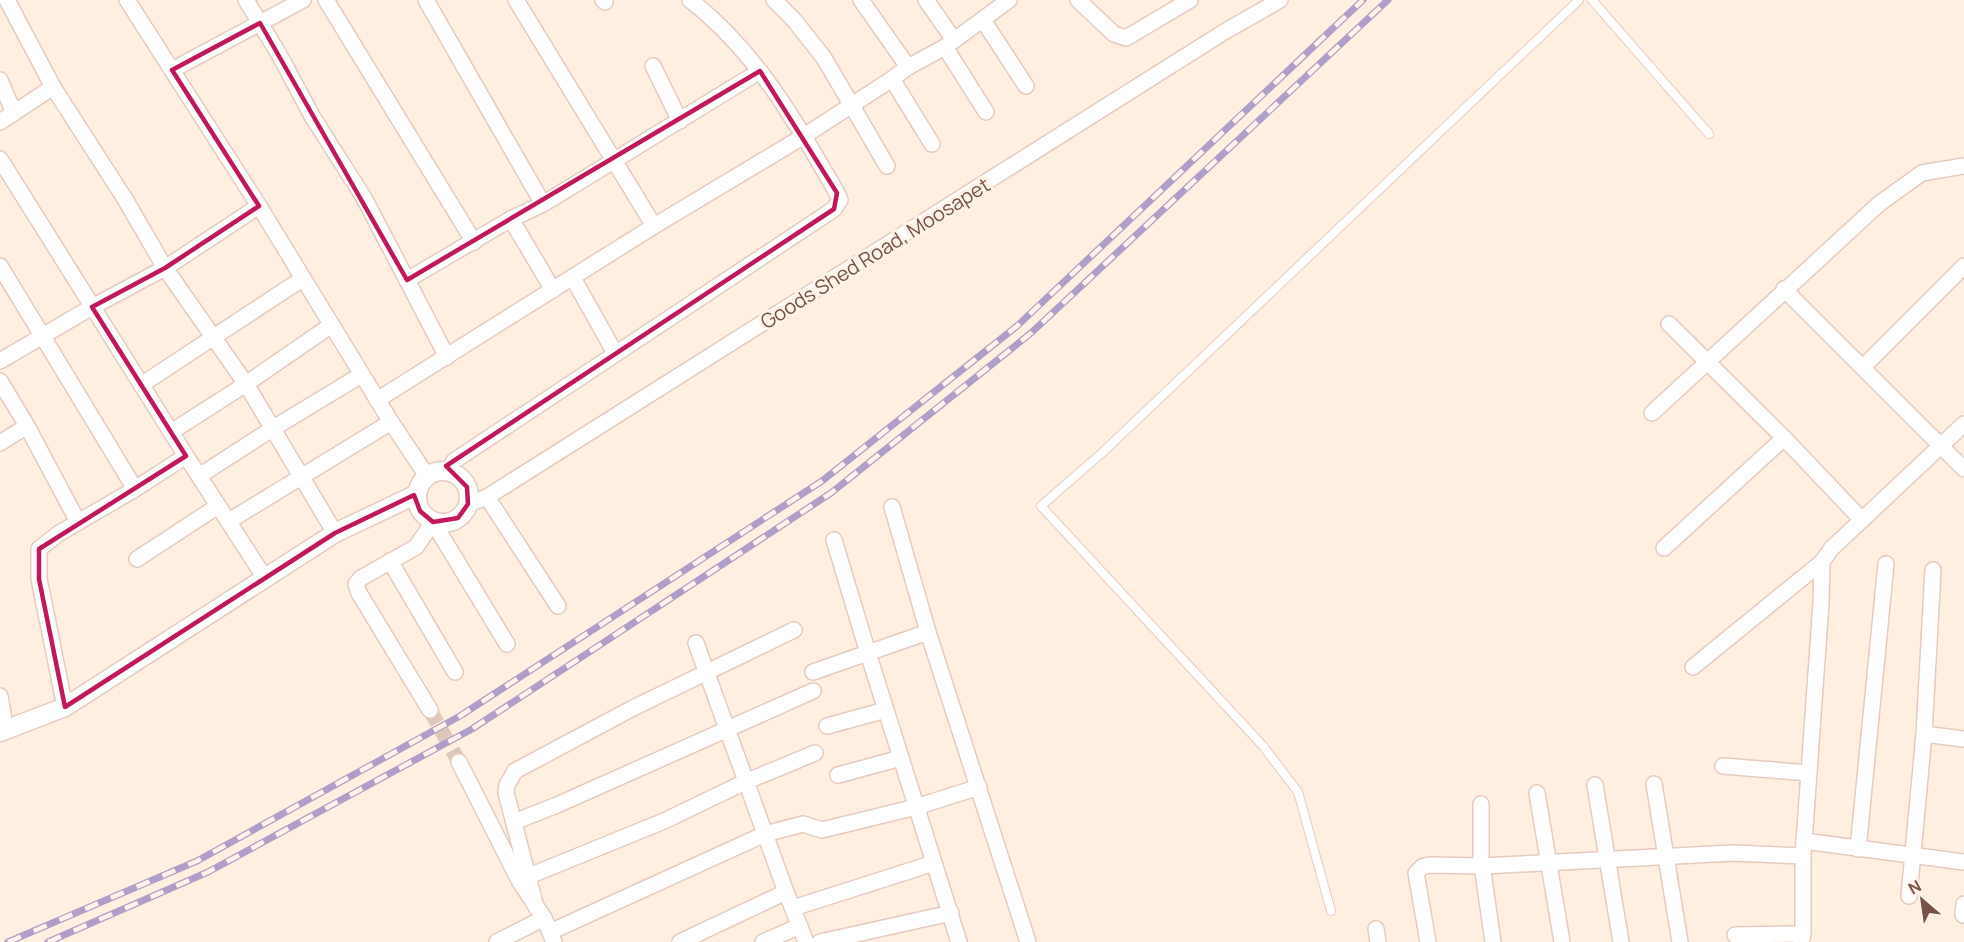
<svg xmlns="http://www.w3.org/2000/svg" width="1964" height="942" font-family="Manrope,sans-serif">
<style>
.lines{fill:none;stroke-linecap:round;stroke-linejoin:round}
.minor-tunnel{stroke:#dcc7ba;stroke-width:15;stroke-dasharray:15 8;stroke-linecap:butt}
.service-casing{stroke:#e5cbbf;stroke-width:10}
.minor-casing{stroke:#e5cbbf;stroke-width:18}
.tertiary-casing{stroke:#e5cbbf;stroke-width:21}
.service{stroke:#fff;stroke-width:8}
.minor{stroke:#fff;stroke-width:15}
.tertiary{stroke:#fff;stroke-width:18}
.rail-casing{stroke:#af9fc8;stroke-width:7}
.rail{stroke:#fff3e9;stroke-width:4.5;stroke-dasharray:14;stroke-linecap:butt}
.marked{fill:none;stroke:#c2185b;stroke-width:4.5;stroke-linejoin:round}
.labels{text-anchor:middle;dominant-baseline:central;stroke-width:6;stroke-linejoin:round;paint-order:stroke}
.street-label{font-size:20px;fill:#775046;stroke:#fff3e9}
</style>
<rect width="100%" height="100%" fill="#feefe1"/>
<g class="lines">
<!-- minor-tunnel -->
<path class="minor-tunnel" d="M 430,710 L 459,762"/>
<defs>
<g id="service">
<path d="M 1592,0 L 1709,134"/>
<path d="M 1331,911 L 1298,792 L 1263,746 L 1041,506 L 1103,452 L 1579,0"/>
</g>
<g id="minor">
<path d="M 7,0 L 53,87"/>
<path d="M 127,0 L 259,206 L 391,422 L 427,476"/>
<path d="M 246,0 L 280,56 L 312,116 L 364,198 L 407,280"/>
<path d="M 326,0 L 474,242"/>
<path d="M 426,0 L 543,204 L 760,71"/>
<path d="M 516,0 L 654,226"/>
<path d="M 603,0 L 605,2"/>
<path d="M 774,0 L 794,20 L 824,58 L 887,166"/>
<path d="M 861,0 L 908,67"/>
<path d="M 926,0 L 954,40"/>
<path d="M 1078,0 L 1114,34 L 1126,38 L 1190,0"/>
<path d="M 983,20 L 1026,86"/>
<path d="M 945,47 L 986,112"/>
<path d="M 653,66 L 680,121"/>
<path d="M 172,70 L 303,0"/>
<path d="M 892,79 L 932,144"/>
<path d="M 0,80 L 14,113"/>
<path d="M 0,122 L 53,87 L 125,199 L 165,268 L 246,384 L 335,533"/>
<path d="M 0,159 L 186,456 L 265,578"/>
<path d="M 511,219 L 553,290"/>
<path d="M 0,266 L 135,489"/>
<path d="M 573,278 L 615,353"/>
<path d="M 1784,289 L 1964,469"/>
<path d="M 1669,324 L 1784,438 L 1862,520"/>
<path d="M 447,357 L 407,280 L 511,219 L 543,204"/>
<path d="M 0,361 L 92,307 L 165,268 L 259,206"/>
<path d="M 1863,367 L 1964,266"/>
<path d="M 0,381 L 27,426 L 78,522"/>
<path d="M 141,385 L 302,279"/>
<path d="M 377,400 L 654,226 L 804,136 L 892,79 L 908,67 L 945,47 L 1009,0"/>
<path d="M 1652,413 L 1880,203 L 1922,173 L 1964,166"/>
<path d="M 171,432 L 246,384 L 330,326"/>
<path d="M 0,443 L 27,426"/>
<path d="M 448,471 L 454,461 L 834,209 L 840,200 L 837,193 C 797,123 755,50 690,0"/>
<path d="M 199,476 L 272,429 L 361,375"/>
<path d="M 487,497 L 558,606"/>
<path d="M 468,504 L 487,497 L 1224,32 L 1280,0"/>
<path d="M 892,507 L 928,632 L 1028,942"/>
<path d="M 229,521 L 391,422"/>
<path d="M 834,540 L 868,653 L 959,942"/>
<path d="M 1664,548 L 1784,438"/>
<path d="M 137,559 L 218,506"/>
<path d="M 390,561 L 455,672"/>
<path d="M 696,643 L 786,892 L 806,942"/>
<path d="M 1693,667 L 1822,562 L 1831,549 L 1964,424"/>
<path d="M 813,672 L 928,632"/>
<path d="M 0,696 L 6,731"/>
<path d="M 65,707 L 39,579 L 39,549 L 58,534 L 135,489 L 186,456"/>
<path d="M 430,710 L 359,593 L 356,584 L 361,578 L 416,547 L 433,522 L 507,644"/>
<path d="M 827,726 L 886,710"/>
<path d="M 1924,734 L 1964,739"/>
<path d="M 459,762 L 520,882 L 544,918 L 554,942"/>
<path d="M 1723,766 L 1809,773"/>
<path d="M 838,775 L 901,758"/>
<path d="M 1654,784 L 1680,942"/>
<path d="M 1595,785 L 1621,942"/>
<path d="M 1537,793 L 1562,942"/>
<path d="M 1481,804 L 1481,858 L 1493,942"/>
<path d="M 514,822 L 557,805 L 813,691"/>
<path d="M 1804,841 L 1964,862"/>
<path d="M 1858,849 L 1886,564"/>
<path d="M 529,876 L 664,821 L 745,782 L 815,753"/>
<path d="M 1909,896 L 1924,734 L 1933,570"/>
<path d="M 536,907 L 506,793 L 507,785 L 515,771 L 633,708 L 794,630"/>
<path d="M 793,908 L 934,863"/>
<path d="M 1963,915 L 1964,904"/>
<path d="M 1376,929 L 1378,942"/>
<path d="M 550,932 L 765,834 L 803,824 L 822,830 L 916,807 L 979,787"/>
<path d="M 1735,935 L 1803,934"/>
<path d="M 497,942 L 544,918"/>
<path d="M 680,942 L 786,892"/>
<path d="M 763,942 L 800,926"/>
<path d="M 820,942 L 951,913"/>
<path d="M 1428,942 L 1416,873 L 1422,867 L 1429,865 L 1483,866 L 1733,853 L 1803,856"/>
<path d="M 1801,942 L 1803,934 L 1803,856 L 1821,603 L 1822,562"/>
</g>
<g id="tertiary">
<circle cx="443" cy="497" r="26"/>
<path d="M 0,732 L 65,707 L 335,533 L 417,494"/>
</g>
</defs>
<!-- service casing -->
<use href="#service" class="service-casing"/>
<!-- minor casing -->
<use href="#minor" class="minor-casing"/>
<!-- tertiary casing -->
<use href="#tertiary" class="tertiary-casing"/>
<!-- service -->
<use href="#service" class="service"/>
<!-- minor -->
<use href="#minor" class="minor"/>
<!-- tertiary -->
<use href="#tertiary" class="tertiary"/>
<defs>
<g id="rail">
<path d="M 8,942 L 197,861 L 460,716 L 822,481 L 1017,326 L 1363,0"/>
<path d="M 48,942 L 208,872 L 472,729 L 831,493 L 1031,333 L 1388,0"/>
</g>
</defs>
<!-- rail casing -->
<use href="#rail" class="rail-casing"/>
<!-- rail -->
<use href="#rail" class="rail"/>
</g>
<!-- marked area -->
<path class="marked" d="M 260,23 L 407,280 L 760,71 L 837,193 L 834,209 L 446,466 L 467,487 L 468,504 L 458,518 L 433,522 L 420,511 L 414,495 L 335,533 L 65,707 L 39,579 L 39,549 L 186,456 L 92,307 L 165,268 L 259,206 L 172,70 Z"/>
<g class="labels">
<!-- street labels -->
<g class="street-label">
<text transform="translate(875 253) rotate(-32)">Goods Shed Road, Moosapet</text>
</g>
</g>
<!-- north arrow -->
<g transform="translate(1922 900) rotate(331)" stroke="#fff3e9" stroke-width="4.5" paint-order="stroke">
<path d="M0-4.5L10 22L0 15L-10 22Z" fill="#775046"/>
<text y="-9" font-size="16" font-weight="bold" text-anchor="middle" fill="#775046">N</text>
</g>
</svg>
